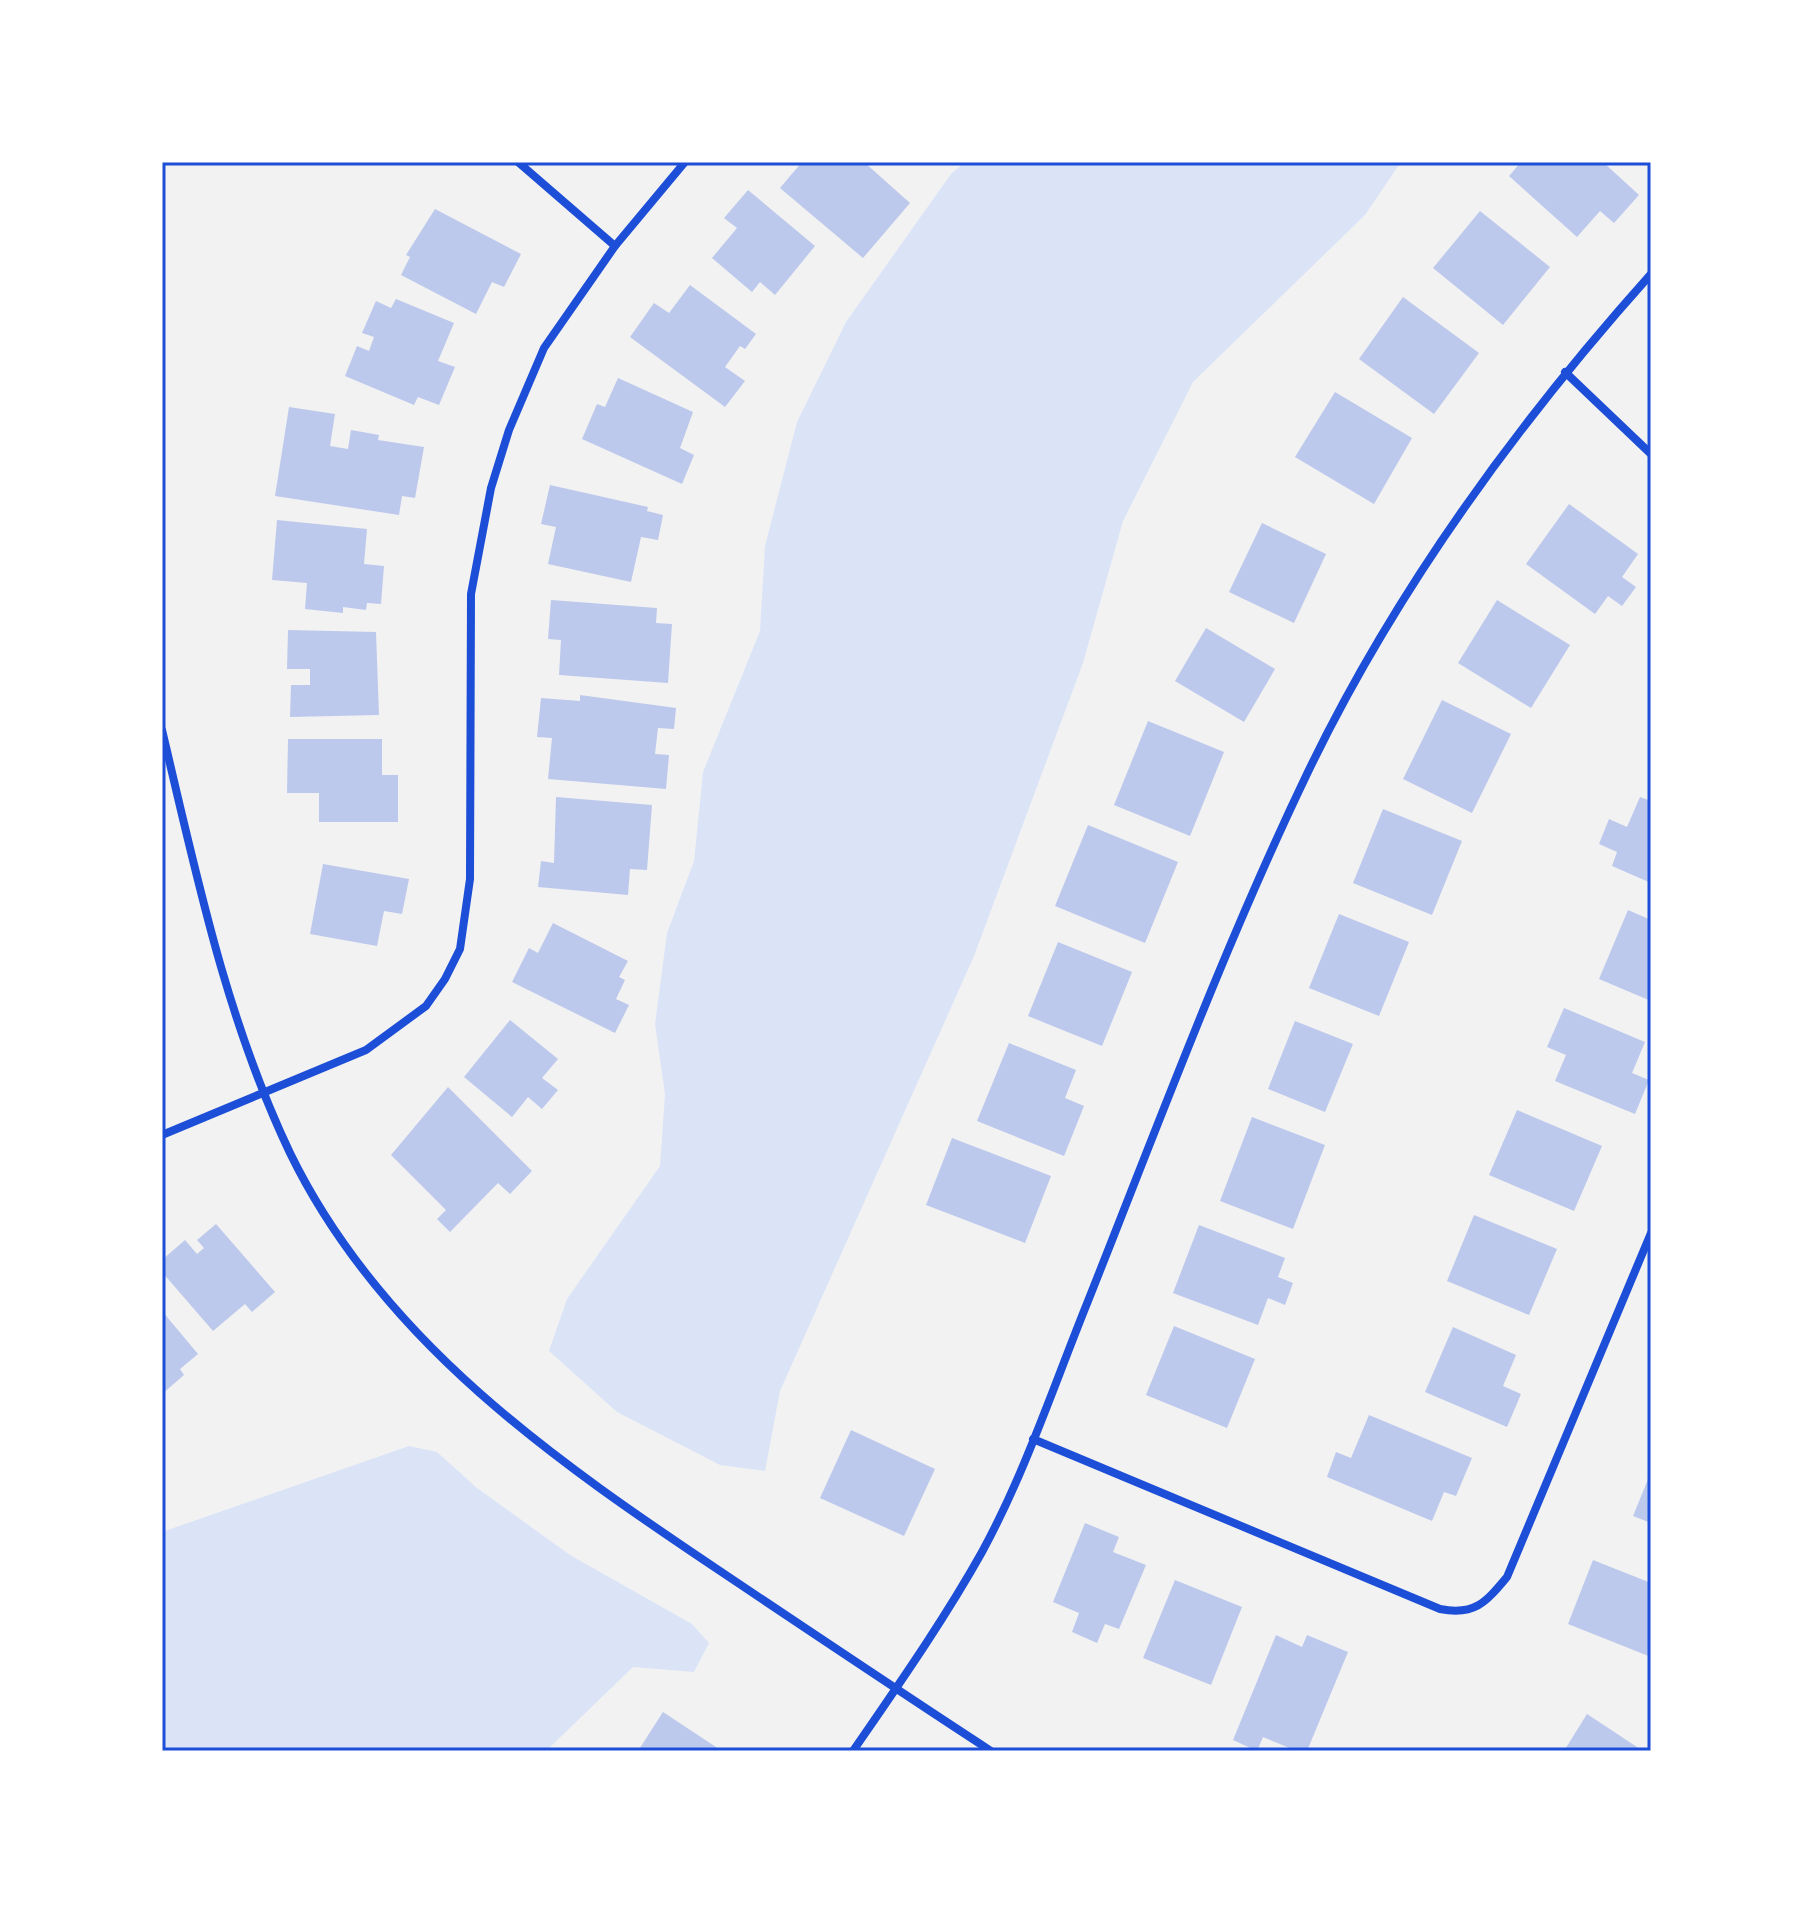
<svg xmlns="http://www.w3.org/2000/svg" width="1813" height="1913" font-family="Roboto,sans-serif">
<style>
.green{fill:#dbe4f7}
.building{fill:#bdc9ec}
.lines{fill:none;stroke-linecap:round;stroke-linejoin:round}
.minor{stroke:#1d4ed8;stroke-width:8}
.neatline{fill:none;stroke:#1d4ed8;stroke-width:3}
</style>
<rect width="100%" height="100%" fill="#f2f2f2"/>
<!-- green -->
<g class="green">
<path d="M 965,162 L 1401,162 L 1365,215 L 1193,382 L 1123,521 L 1083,663 L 974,956 L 780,1391 L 765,1471 L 720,1465 L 617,1412 L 549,1351 L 567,1299 L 660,1166 L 665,1094 L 655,1024 L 667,933 L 694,861 L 703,772 L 760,631 L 765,546 L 797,422 L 846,322 L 951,174 Z"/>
<path d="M 409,1446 L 437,1452 L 477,1488 L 570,1555 L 692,1624 L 709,1643 L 694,1672 L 633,1667 L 546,1751 L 162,1751 L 162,1532 Z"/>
</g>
<!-- building -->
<g class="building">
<path d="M 802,162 L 864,162 L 910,203 L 863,258 L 780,188 Z"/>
<path d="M 1521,162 L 1603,162 L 1639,195 L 1614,223 L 1600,211 L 1577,237 L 1509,176 Z"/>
<path d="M 748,190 L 815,246 L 775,295 L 760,282 L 752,292 L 712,258 L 737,228 L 724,218 Z"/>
<path d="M 435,209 L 521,254 L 504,287 L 492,282 L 476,314 L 401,275 L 410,257 L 406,255 Z"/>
<path d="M 1480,211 L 1550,267 L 1503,325 L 1433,268 Z"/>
<path d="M 690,285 L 756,334 L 745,349 L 740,346 L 725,367 L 745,381 L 725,407 L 630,337 L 654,303 L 669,313 Z"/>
<path d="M 1403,297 L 1479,353 L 1434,414 L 1359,359 Z"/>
<path d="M 396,299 L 454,323 L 438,361 L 455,367 L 439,405 L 418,397 L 414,405 L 345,376 L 357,346 L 369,351 L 374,337 L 362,333 L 376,301 L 391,308 Z"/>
<path d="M 618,378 L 693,412 L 680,448 L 694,455 L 682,484 L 582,439 L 597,404 L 605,407 Z"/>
<path d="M 1335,392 L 1412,438 L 1374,504 L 1295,457 Z"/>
<path d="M 289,407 L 335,414 L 330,446 L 348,449 L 351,430 L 379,435 L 378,440 L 424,447 L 415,498 L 402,496 L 399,515 L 275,496 Z"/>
<path d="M 550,485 L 648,507 L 647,511 L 663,515 L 658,540 L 641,537 L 631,582 L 548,564 L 556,527 L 541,524 Z"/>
<path d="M 1569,504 L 1638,554 L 1622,577 L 1636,587 L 1622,606 L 1608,596 L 1595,614 L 1526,564 Z"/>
<path d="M 277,520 L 367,529 L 364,564 L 384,566 L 381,604 L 367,603 L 366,610 L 343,607 L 343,613 L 305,609 L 307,583 L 272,580 Z"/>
<path d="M 1262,523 L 1326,554 L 1294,623 L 1229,592 Z"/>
<path d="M 551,600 L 657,608 L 656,623 L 672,624 L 668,683 L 559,675 L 561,640 L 548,639 Z"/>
<path d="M 1497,600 L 1570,645 L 1531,708 L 1458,663 Z"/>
<path d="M 1206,628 L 1275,669 L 1244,722 L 1175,681 Z"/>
<path d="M 288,630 L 376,632 L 379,715 L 290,717 L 291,685 L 310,685 L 310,669 L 287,669 Z"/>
<path d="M 580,695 L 676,708 L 674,729 L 658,728 L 655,754 L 669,755 L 666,789 L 548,779 L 552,738 L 537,737 L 541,698 L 580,701 Z"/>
<path d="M 1442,700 L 1511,734 L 1472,813 L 1403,779 Z"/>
<path d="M 1148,721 L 1224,752 L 1190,836 L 1114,805 Z"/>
<path d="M 288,739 L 382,739 L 382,775 L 398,775 L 398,822 L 319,822 L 319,793 L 287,793 Z"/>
<path d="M 556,797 L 652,805 L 647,870 L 630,869 L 628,895 L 538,887 L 541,861 L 554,863 Z"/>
<path d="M 1640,797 L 1651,801 L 1651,883 L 1612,866 L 1617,852 L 1599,844 L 1609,819 L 1627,827 Z"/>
<path d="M 1383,809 L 1462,841 L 1432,915 L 1353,883 Z"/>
<path d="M 1088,825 L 1178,862 L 1145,943 L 1055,906 Z"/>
<path d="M 323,864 L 409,879 L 402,914 L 384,911 L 377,946 L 310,934 Z"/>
<path d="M 1628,910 L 1651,920 L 1651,1001 L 1599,979 Z"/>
<path d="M 1339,914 L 1409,942 L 1379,1016 L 1309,988 Z"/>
<path d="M 553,923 L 628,961 L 619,977 L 625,980 L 616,999 L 629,1005 L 615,1033 L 512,982 L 529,948 L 538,953 Z"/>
<path d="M 1058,942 L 1132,972 L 1102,1046 L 1028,1016 Z"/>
<path d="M 1564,1008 L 1645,1042 L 1632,1073 L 1649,1080 L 1635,1114 L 1555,1081 L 1566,1055 L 1547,1047 Z"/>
<path d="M 510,1020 L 558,1059 L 542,1078 L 558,1090 L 542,1109 L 528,1097 L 512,1117 L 464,1077 Z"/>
<path d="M 1295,1021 L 1353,1044 L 1325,1112 L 1268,1089 Z"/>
<path d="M 1009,1043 L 1076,1070 L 1065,1098 L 1084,1106 L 1064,1156 L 977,1121 Z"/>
<path d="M 448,1087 L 532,1171 L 510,1194 L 498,1183 L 450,1232 L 437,1219 L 446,1210 L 391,1155 Z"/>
<path d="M 1517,1110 L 1602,1146 L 1574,1211 L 1489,1175 Z"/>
<path d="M 1252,1117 L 1325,1145 L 1293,1229 L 1220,1201 Z"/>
<path d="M 952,1138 L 1051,1176 L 1025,1243 L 926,1205 Z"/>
<path d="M 1474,1215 L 1557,1249 L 1529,1315 L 1447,1281 Z"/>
<path d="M 216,1224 L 275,1292 L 252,1312 L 245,1304 L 213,1331 L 162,1272 L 162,1260 L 185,1240 L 197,1254 L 204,1248 L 197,1240 Z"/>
<path d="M 1199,1225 L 1285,1258 L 1278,1277 L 1293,1283 L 1285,1305 L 1268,1298 L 1258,1325 L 1173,1293 Z"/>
<path d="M 162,1311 L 198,1354 L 180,1369 L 184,1375 L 162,1394 Z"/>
<path d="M 1174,1326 L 1255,1359 L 1227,1428 L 1146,1395 Z"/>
<path d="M 1453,1327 L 1516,1355 L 1503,1386 L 1521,1394 L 1507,1427 L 1425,1392 Z"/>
<path d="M 1369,1415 L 1472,1458 L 1456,1496 L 1444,1492 L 1432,1521 L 1327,1477 L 1336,1452 L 1351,1458 Z"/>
<path d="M 851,1430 L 935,1469 L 904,1536 L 820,1498 Z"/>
<path d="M 1651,1472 L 1651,1523 L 1633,1516 Z"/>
<path d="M 1085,1523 L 1119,1537 L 1113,1552 L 1146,1565 L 1119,1629 L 1105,1624 L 1097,1643 L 1072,1632 L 1079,1613 L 1053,1602 Z"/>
<path d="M 1593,1560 L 1651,1583 L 1651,1657 L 1568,1624 Z"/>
<path d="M 1175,1580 L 1242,1607 L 1211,1685 L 1143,1658 Z"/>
<path d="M 1276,1635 L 1302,1647 L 1307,1635 L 1348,1652 L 1307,1751 L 1297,1751 L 1263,1737 L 1257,1751 L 1233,1740 Z"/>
<path d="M 663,1712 L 722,1751 L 638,1751 Z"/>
<path d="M 1587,1714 L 1643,1751 L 1564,1751 Z"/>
</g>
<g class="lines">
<!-- minor -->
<g class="minor">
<path d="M 518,162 L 615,246"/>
<path d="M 1565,372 L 1651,454"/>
<path d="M 162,730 C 196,873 226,1019 290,1153 C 382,1342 557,1462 726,1575 C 814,1634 902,1693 991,1751"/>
<path d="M 162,1135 L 366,1050 L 426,1006 L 445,979 L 460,949 L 470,879 L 471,594 L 491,488 L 509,430 L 544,348 L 615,246 L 685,162"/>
<path d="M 1033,1439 L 1440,1609 C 1475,1616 1486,1602 1507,1577 L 1651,1233"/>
<path d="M 853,1751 C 897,1687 944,1620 982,1552 C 1025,1473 1054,1385 1088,1301 C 1158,1125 1224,947 1306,776 C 1394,592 1515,426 1651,274"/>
</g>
</g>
<!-- border -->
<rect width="1813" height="1913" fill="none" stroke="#ffffff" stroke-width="328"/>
<rect x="164" y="164" width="1485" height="1585" class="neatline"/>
</svg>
